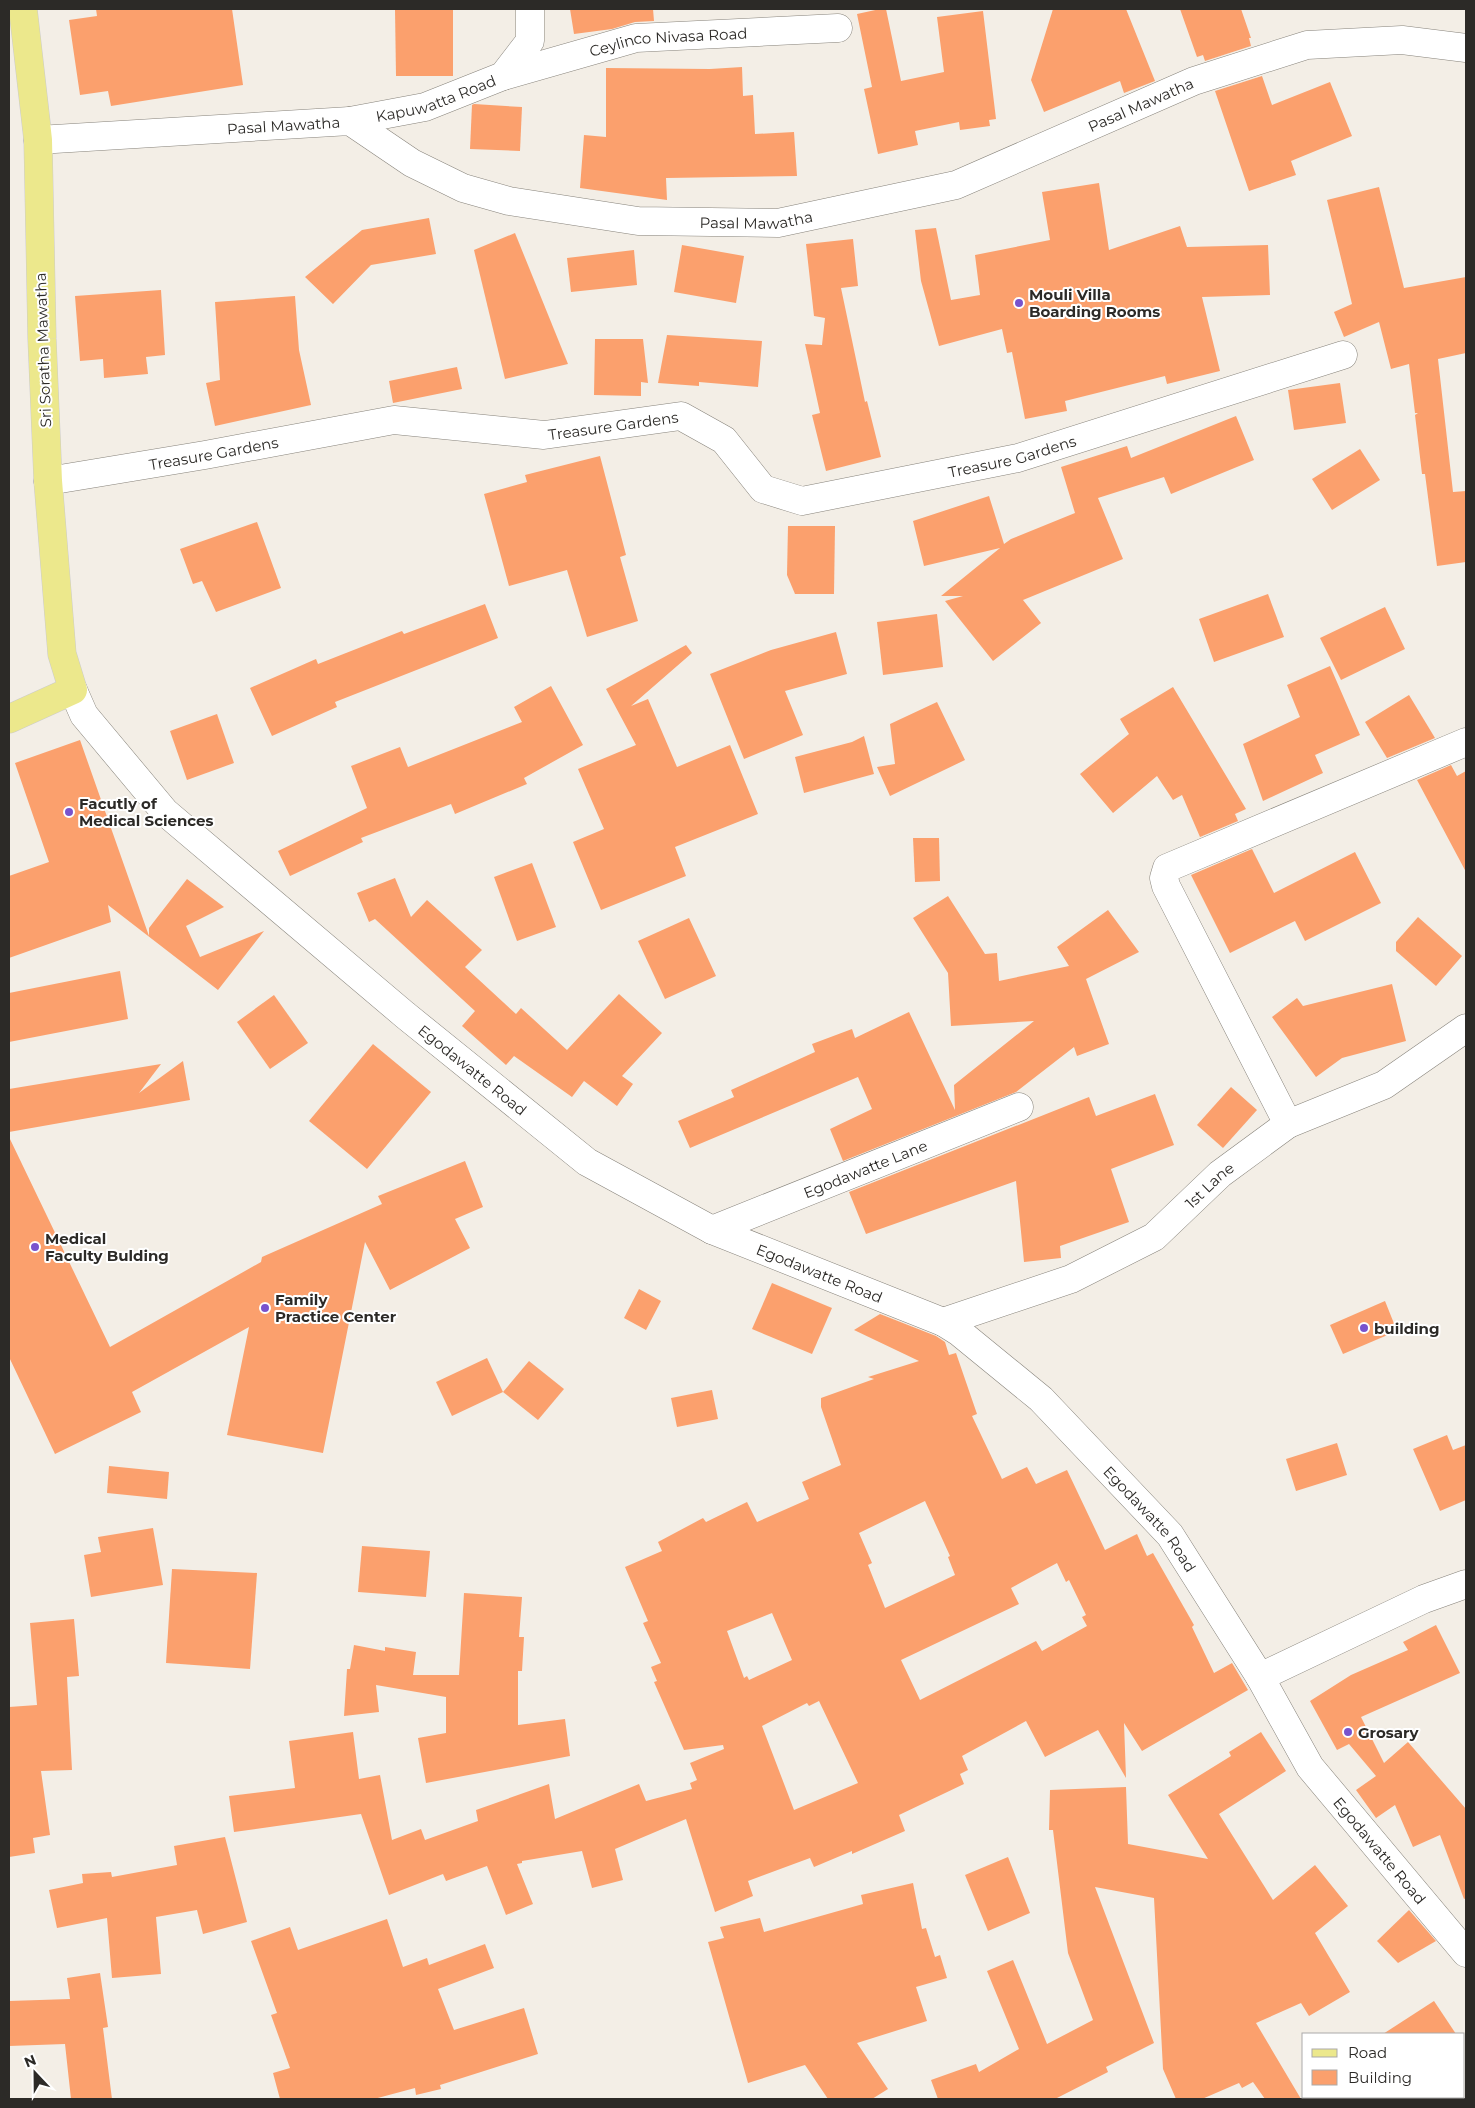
<svg xmlns="http://www.w3.org/2000/svg" width="1475" height="2108" font-family="Montserrat,sans-serif">
<style>
.building{fill:#fba06d;fill-rule:evenodd}
.lines{fill:none;stroke-linecap:round;stroke-linejoin:round}
.minor-casing{stroke:#87837b;stroke-width:29}
.tertiary-casing{stroke:#87837b;stroke-width:29}
.primary-casing{stroke:#cccccb;stroke-width:29}
.minor{stroke:#fff;stroke-width:28}
.tertiary{stroke:#fff;stroke-width:28}
.primary{stroke:#ece88c;stroke-width:28}
.poi-dot{fill:#7853cd;stroke:#fff;stroke-width:2}
.labels{text-anchor:middle;dominant-baseline:central;stroke-width:4;stroke-linejoin:round;paint-order:stroke}
.street-label{font-size:15px;fill:#2c2a27;stroke:#fff}
.poi-label{font-size:15px;font-weight:bold;fill:#2c2a27;stroke:#fff;text-anchor:start}
</style>
<rect width="100%" height="100%" fill="#f3eee6"/>
<!-- building -->
<g class="building">
<path d="M 96,9 L 232,9 L 243,85 L 111,106 L 108,91 L 80,95 L 69,20 L 97,16 Z"/>
<path d="M 395,9 L 453,9 L 453,76 L 396,76 Z"/>
<path d="M 570,9 L 653,9 L 654,21 L 635,22 L 612,29 L 574,34 Z"/>
<path d="M 880,9 L 886,9 L 901,81 L 944,72 L 937,17 L 983,11 L 996,119 L 989,120 L 990,126 L 960,130 L 959,122 L 915,131 L 918,145 L 878,154 L 864,89 L 872,87 L 857,14 Z"/>
<path d="M 1053,9 L 1126,9 L 1155,81 L 1124,93 L 1120,81 L 1044,112 L 1031,80 Z"/>
<path d="M 1180,9 L 1241,9 L 1251,38 L 1249,38 L 1251,46 L 1205,61 L 1203,55 L 1197,57 Z"/>
<path d="M 742,67 L 743,96 L 753,95 L 755,134 L 794,132 L 797,176 L 666,178 L 667,200 L 580,188 L 584,135 L 606,137 L 606,68 L 710,69 Z"/>
<path d="M 1262,76 L 1272,105 L 1330,82 L 1352,136 L 1291,161 L 1296,175 L 1249,191 L 1215,91 Z"/>
<path d="M 474,104 L 522,107 L 520,151 L 470,149 L 472,105 Z"/>
<path d="M 1099,183 L 1109,250 L 1180,226 L 1187,247 L 1268,245 L 1270,295 L 1202,297 L 1220,371 L 1167,384 L 1165,376 L 1065,401 L 1067,411 L 1025,419 L 1012,352 L 1007,353 L 1002,329 L 939,346 L 921,281 L 915,230 L 936,228 L 951,300 L 980,295 L 975,255 L 1050,240 L 1042,192 Z"/>
<path d="M 1379,187 L 1404,288 L 1466,277 L 1466,353 L 1438,359 L 1453,492 L 1466,491 L 1466,562 L 1437,566 L 1425,474 L 1422,474 L 1415,415 L 1418,413 L 1415,413 L 1409,364 L 1391,369 L 1379,322 L 1344,337 L 1334,312 L 1352,304 L 1327,200 Z"/>
<path d="M 429,218 L 436,254 L 371,265 L 333,304 L 305,277 L 362,230 Z"/>
<path d="M 515,233 L 568,364 L 505,379 L 474,250 Z"/>
<path d="M 853,239 L 858,286 L 841,288 L 865,402 L 867,401 L 881,457 L 826,471 L 812,415 L 820,413 L 805,344 L 822,345 L 825,318 L 814,316 L 806,244 Z"/>
<path d="M 682,245 L 744,256 L 736,303 L 674,292 Z"/>
<path d="M 634,250 L 637,285 L 571,292 L 567,258 Z"/>
<path d="M 161,290 L 165,355 L 146,357 L 148,374 L 104,378 L 103,359 L 80,361 L 75,296 Z"/>
<path d="M 295,296 L 299,350 L 311,405 L 215,426 L 206,383 L 220,380 L 215,302 Z"/>
<path d="M 667,335 L 762,341 L 758,387 L 699,382 L 699,386 L 658,383 Z"/>
<path d="M 595,339 L 643,339 L 648,383 L 641,382 L 641,396 L 594,395 Z"/>
<path d="M 457,367 L 462,389 L 393,403 L 389,381 Z"/>
<path d="M 1340,383 L 1346,423 L 1294,430 L 1288,390 Z"/>
<path d="M 1236,416 L 1254,460 L 1171,494 L 1164,477 L 1098,498 L 1123,559 L 1023,600 L 1041,623 L 993,661 L 945,601 L 963,596 L 941,596 L 1000,548 L 924,566 L 913,521 L 989,496 L 1004,544 L 1011,539 L 1075,513 L 1061,467 L 1127,446 L 1131,458 Z"/>
<path d="M 1360,449 L 1380,480 L 1332,510 L 1312,479 Z"/>
<path d="M 600,456 L 626,555 L 620,557 L 638,621 L 587,637 L 567,570 L 509,586 L 484,494 L 527,482 L 525,475 Z"/>
<path d="M 257,522 L 281,588 L 216,612 L 202,581 L 193,584 L 180,549 Z"/>
<path d="M 788,526 L 835,526 L 834,594 L 795,594 L 787,575 Z"/>
<path d="M 1268,594 L 1284,637 L 1214,662 L 1199,619 Z"/>
<path d="M 485,604 L 498,638 L 335,702 L 337,707 L 272,736 L 250,688 L 316,659 L 318,664 L 402,631 L 404,634 Z"/>
<path d="M 1385,607 L 1405,649 L 1341,680 L 1320,638 Z"/>
<path d="M 937,614 L 943,667 L 883,675 L 877,622 Z"/>
<path d="M 836,632 L 847,674 L 785,691 L 803,735 L 744,759 L 710,674 L 771,650 Z"/>
<path d="M 686,645 L 692,653 L 631,706 L 648,699 L 677,767 L 730,745 L 758,814 L 675,847 L 686,876 L 601,910 L 573,842 L 604,829 L 578,769 L 636,745 L 606,689 Z"/>
<path d="M 1330,666 L 1360,735 L 1315,755 L 1323,773 L 1263,801 L 1243,744 L 1300,717 L 1287,685 Z"/>
<path d="M 551,686 L 583,745 L 524,778 L 527,784 L 455,814 L 451,804 L 361,838 L 363,842 L 290,876 L 278,851 L 367,808 L 351,766 L 400,747 L 408,767 L 522,722 L 514,707 Z"/>
<path d="M 1173,687 L 1246,809 L 1235,814 L 1238,821 L 1200,837 L 1182,795 L 1173,800 L 1157,776 L 1113,813 L 1080,774 L 1129,734 L 1120,719 Z"/>
<path d="M 1409,695 L 1435,738 L 1387,758 L 1365,722 Z"/>
<path d="M 937,702 L 965,760 L 890,796 L 877,767 L 895,764 L 890,724 Z"/>
<path d="M 217,714 L 234,763 L 187,780 L 170,731 Z"/>
<path d="M 864,736 L 874,774 L 804,793 L 795,757 L 852,742 Z"/>
<path d="M 80,740 L 149,936 L 149,928 L 187,879 L 224,907 L 186,926 L 200,957 L 264,931 L 218,990 L 108,905 L 111,922 L 9,958 L 9,876 L 49,862 L 15,763 Z"/>
<path d="M 1451,765 L 1457,776 L 1466,771 L 1466,872 L 1417,780 Z"/>
<path d="M 913,838 L 939,838 L 940,881 L 915,882 Z"/>
<path d="M 1252,849 L 1274,893 L 1355,852 L 1381,903 L 1305,941 L 1295,921 L 1230,953 L 1191,875 Z"/>
<path d="M 532,863 L 556,927 L 517,941 L 494,877 Z"/>
<path d="M 395,878 L 411,917 L 427,900 L 482,950 L 465,967 L 516,1014 L 521,1008 L 567,1050 L 619,994 L 662,1033 L 622,1076 L 633,1084 L 617,1106 L 584,1081 L 572,1097 L 514,1056 L 506,1065 L 462,1026 L 475,1011 L 375,919 L 369,922 L 357,893 Z"/>
<path d="M 948,896 L 985,954 L 997,953 L 999,981 L 1069,966 L 1057,947 L 1108,910 L 1139,952 L 1086,979 L 1109,1044 L 1077,1056 L 1074,1047 L 1016,1092 L 843,1161 L 830,1129 L 872,1109 L 858,1077 L 690,1148 L 678,1121 L 734,1097 L 731,1090 L 815,1052 L 812,1044 L 852,1029 L 855,1038 L 909,1012 L 955,1110 L 954,1085 L 1034,1021 L 951,1026 L 948,973 L 913,918 Z"/>
<path d="M 1418,917 L 1462,956 L 1436,986 L 1396,951 L 1396,942 Z"/>
<path d="M 689,918 L 716,976 L 665,999 L 638,941 Z"/>
<path d="M 120,971 L 128,1019 L 9,1042 L 9,993 Z"/>
<path d="M 1392,984 L 1406,1041 L 1342,1058 L 1316,1077 L 1272,1017 L 1297,998 L 1303,1006 Z"/>
<path d="M 274,995 L 308,1043 L 270,1069 L 237,1022 Z"/>
<path d="M 373,1044 L 431,1092 L 367,1169 L 309,1121 Z"/>
<path d="M 183,1061 L 190,1100 L 9,1132 L 9,1089 L 161,1064 L 139,1093 Z"/>
<path d="M 1231,1087 L 1257,1110 L 1223,1148 L 1197,1125 Z"/>
<path d="M 1155,1094 L 1174,1145 L 1111,1169 L 1129,1222 L 1060,1246 L 1061,1258 L 1024,1262 L 1016,1181 L 866,1234 L 849,1192 L 1089,1097 L 1096,1116 Z"/>
<path d="M 9,1137 L 110,1347 L 261,1262 L 262,1257 L 382,1204 L 378,1196 L 465,1161 L 483,1207 L 455,1219 L 470,1248 L 390,1290 L 365,1242 L 323,1453 L 227,1435 L 249,1327 L 132,1392 L 141,1412 L 55,1454 L 9,1357 Z"/>
<path d="M 772,1283 L 832,1308 L 812,1354 L 752,1329 Z"/>
<path d="M 639,1289 L 661,1301 L 646,1330 L 624,1318 Z"/>
<path d="M 1385,1301 L 1397,1331 L 1343,1354 L 1330,1325 Z"/>
<path d="M 880,1314 L 936,1336 L 945,1342 L 949,1355 L 956,1353 L 977,1414 L 972,1416 L 1002,1479 L 1027,1467 L 1036,1484 L 1067,1470 L 1105,1550 L 1137,1534 L 1147,1556 L 1153,1553 L 1194,1625 L 1192,1627 L 1214,1673 L 1232,1663 L 1248,1690 L 1142,1751 L 1124,1723 L 1126,1778 L 1098,1730 L 1045,1757 L 1026,1721 L 962,1756 L 968,1770 L 960,1774 L 964,1784 L 899,1815 L 905,1831 L 852,1854 L 852,1851 L 814,1867 L 810,1858 L 748,1881 L 753,1896 L 715,1912 L 686,1819 L 615,1849 L 623,1880 L 592,1888 L 582,1851 L 522,1861 L 522,1863 L 517,1864 L 533,1904 L 506,1915 L 487,1866 L 446,1881 L 443,1874 L 389,1895 L 361,1814 L 234,1832 L 229,1796 L 295,1788 L 289,1741 L 353,1732 L 359,1779 L 380,1775 L 392,1840 L 421,1829 L 425,1840 L 478,1821 L 476,1810 L 549,1784 L 555,1819 L 639,1784 L 646,1801 L 692,1789 L 690,1783 L 697,1780 L 690,1763 L 724,1749 L 723,1745 L 684,1750 L 654,1682 L 657,1681 L 651,1667 L 661,1663 L 643,1623 L 648,1621 L 625,1567 L 662,1551 L 658,1542 L 703,1518 L 706,1522 L 747,1502 L 757,1522 L 809,1499 L 802,1482 L 841,1465 L 821,1407 L 821,1398 L 874,1379 L 868,1377 L 919,1361 L 854,1330 ZM 925,1501 L 950,1556 L 948,1557 L 955,1575 L 885,1608 L 868,1565 L 872,1563 L 859,1533 ZM 1057,1563 L 1066,1582 L 1069,1580 L 1086,1615 L 1082,1617 L 1087,1626 L 1042,1651 L 1036,1641 L 920,1700 L 901,1660 L 1019,1604 L 1011,1588 ZM 772,1613 L 792,1660 L 749,1680 L 747,1676 L 744,1678 L 727,1631 ZM 819,1701 L 858,1783 L 794,1810 L 762,1726 L 807,1703 L 809,1706 Z"/>
<path d="M 487,1358 L 503,1392 L 452,1416 L 436,1382 Z"/>
<path d="M 529,1361 L 564,1389 L 538,1420 L 503,1392 Z"/>
<path d="M 712,1390 L 718,1419 L 677,1427 L 671,1398 Z"/>
<path d="M 1447,1435 L 1453,1450 L 1466,1445 L 1466,1500 L 1440,1511 L 1413,1449 Z"/>
<path d="M 1337,1443 L 1347,1475 L 1296,1491 L 1286,1459 Z"/>
<path d="M 109,1466 L 169,1472 L 167,1499 L 107,1493 Z"/>
<path d="M 153,1528 L 163,1585 L 91,1597 L 84,1555 L 101,1552 L 98,1537 Z"/>
<path d="M 362,1546 L 430,1551 L 426,1597 L 358,1592 Z"/>
<path d="M 172,1569 L 257,1573 L 250,1669 L 166,1663 Z"/>
<path d="M 464,1593 L 522,1597 L 519,1637 L 524,1637 L 522,1671 L 518,1671 L 518,1725 L 565,1719 L 570,1756 L 426,1783 L 418,1738 L 446,1733 L 446,1697 L 376,1685 L 379,1712 L 344,1716 L 347,1669 L 350,1669 L 354,1645 L 385,1651 L 385,1647 L 416,1652 L 413,1675 L 459,1675 Z"/>
<path d="M 74,1619 L 79,1676 L 67,1677 L 72,1770 L 41,1771 L 50,1835 L 33,1838 L 35,1853 L 9,1857 L 9,1707 L 37,1705 L 30,1623 Z"/>
<path d="M 1436,1625 L 1460,1673 L 1361,1717 L 1384,1763 L 1408,1742 L 1466,1809 L 1466,1898 L 1464,1899 L 1440,1835 L 1413,1847 L 1395,1805 L 1376,1818 L 1356,1790 L 1376,1776 L 1349,1744 L 1337,1750 L 1310,1701 L 1351,1675 L 1408,1650 L 1403,1642 Z"/>
<path d="M 1261,1732 L 1286,1771 L 1219,1814 L 1273,1900 L 1315,1865 L 1348,1906 L 1315,1933 L 1350,1992 L 1309,2016 L 1301,2003 L 1256,2023 L 1301,2099 L 1265,2099 L 1253,2082 L 1242,2088 L 1239,2083 L 1202,2099 L 1176,2099 L 1163,2069 L 1154,1898 L 1095,1887 L 1154,2043 L 1106,2067 L 1108,2072 L 1055,2099 L 938,2099 L 931,2080 L 976,2064 L 979,2072 L 1019,2049 L 987,1971 L 1013,1960 L 1047,2044 L 1093,2020 L 1068,1953 L 1053,1830 L 1049,1830 L 1050,1790 L 1126,1787 L 1128,1844 L 1208,1859 L 1168,1795 L 1231,1756 L 1229,1752 Z"/>
<path d="M 225,1837 L 247,1922 L 203,1934 L 197,1910 L 156,1917 L 161,1974 L 112,1978 L 107,1918 L 57,1928 L 49,1890 L 83,1883 L 82,1874 L 111,1872 L 112,1877 L 177,1865 L 174,1846 Z"/>
<path d="M 1008,1857 L 1030,1913 L 988,1931 L 965,1875 Z"/>
<path d="M 913,1883 L 922,1929 L 926,1928 L 935,1957 L 940,1955 L 947,1978 L 916,1987 L 927,2021 L 857,2043 L 888,2089 L 872,2099 L 828,2099 L 805,2065 L 748,2083 L 708,1942 L 724,1938 L 720,1927 L 760,1918 L 764,1932 L 863,1904 L 861,1895 Z"/>
<path d="M 1409,1910 L 1436,1941 L 1398,1963 L 1377,1941 Z"/>
<path d="M 387,1919 L 403,1967 L 427,1958 L 429,1965 L 485,1944 L 494,1968 L 438,1989 L 454,2030 L 524,2008 L 538,2054 L 440,2085 L 441,2089 L 416,2095 L 415,2088 L 374,2099 L 280,2099 L 273,2073 L 290,2068 L 271,2015 L 277,2013 L 251,1941 L 290,1927 L 298,1950 Z"/>
<path d="M 100,1973 L 108,2027 L 103,2028 L 112,2099 L 71,2099 L 65,2044 L 9,2046 L 9,2001 L 70,1999 L 67,1978 Z"/>
<path d="M 1434,2001 L 1456,2034 L 1383,2034 Z"/>
</g>
<g class="lines">
<defs>
<g id="minor">
<path id="s1" d="M 503,76 L 636,38 L 838,28"/>
<path id="s2" d="M 350,121 L 425,107 L 503,76 L 530,41 L 530,9"/>
<path id="s3" d="M 38,140 L 350,121 L 412,163 L 463,188 L 509,201 L 638,221 L 778,223 L 956,185 L 1194,81 L 1307,45 L 1402,40 L 1466,48"/>
<path id="s4" d="M 48,481 L 205,455 L 394,420 L 544,435 L 681,416 L 724,440 L 763,489 L 802,501 L 1018,458 L 1343,355"/>
<path d="M 1288,1124 L 1166,886 L 1164,878 L 1167,868 L 1466,742"/>
<path id="s5" d="M 712,1230 L 1019,1107"/>
<path id="s6" d="M 943,1322 L 1071,1279 L 1154,1237 L 1220,1174 L 1288,1124 L 1384,1085 L 1466,1028"/>
<path d="M 1260,1677 L 1424,1599 L 1466,1584"/>
</g>
<g id="tertiary">
<path id="s7" d="M 73,690 L 84,715 L 165,812 L 405,1015 L 587,1162 L 712,1230 L 943,1322 L 959,1332 L 1041,1399 L 1170,1535 L 1260,1677 L 1310,1767 L 1466,1953"/>
</g>
<path id="primary" d="M 9,719 L 73,690 L 62,654 L 48,481 L 42,339 L 38,140 L 23,9"/>
</defs>
<!-- minor casing -->
<use href="#minor" class="minor-casing"/>
<!-- tertiary casing -->
<use href="#tertiary" class="tertiary-casing"/>
<!-- primary casing -->
<use href="#primary" class="primary-casing"/>
<!-- minor -->
<use href="#minor" class="minor"/>
<!-- tertiary -->
<use href="#tertiary" class="tertiary"/>
<!-- primary -->
<use href="#primary" class="primary"/>
</g>
<!-- markers -->
<g class="poi-dot">
<circle cx="1019" cy="303" r="5"/>
<circle cx="69" cy="812" r="5"/>
<circle cx="35" cy="1247" r="5"/>
<circle cx="265" cy="1308" r="5"/>
<circle cx="1364" cy="1328" r="5"/>
<circle cx="1348" cy="1732" r="5"/>
</g>
<g class="labels">
<!-- street labels -->
<g class="street-label">
<text stroke="none"><textPath href="#s1" startOffset="170">Ceylinco Nivasa Road</textPath></text>
<text stroke="none"><textPath href="#s2" startOffset="89">Kapuwatta Road</textPath></text>
<text stroke="none"><textPath href="#s3" startOffset="1146">Pasal Mawatha</textPath></text>
<text stroke="none"><textPath href="#s3" startOffset="246">Pasal Mawatha</textPath></text>
<text stroke="none"><textPath href="#s3" startOffset="741">Pasal Mawatha</textPath></text>
<text transform="translate(43 350) rotate(-92)">Sri Soratha Mawatha</text>
<text stroke="none"><textPath href="#s4" startOffset="572">Treasure Gardens</textPath></text>
<text stroke="none"><textPath href="#s4" startOffset="168">Treasure Gardens</textPath></text>
<text stroke="none"><textPath href="#s4" startOffset="1008">Treasure Gardens</textPath></text>
<text stroke="none"><textPath href="#s7" startOffset="555">Egodawatte Road</textPath></text>
<text stroke="none"><textPath href="#s5" startOffset="165">Egodawatte Lane</textPath></text>
<text stroke="none"><textPath href="#s6" startOffset="304">1st Lane</textPath></text>
<text stroke="none"><textPath href="#s7" startOffset="960">Egodawatte Road</textPath></text>
<text stroke="none"><textPath href="#s7" startOffset="1380">Egodawatte Road</textPath></text>
<text stroke="none"><textPath href="#s7" startOffset="1785">Egodawatte Road</textPath></text>
</g>
<!-- poi labels -->
<g class="poi-label">
<text x="1029" y="294">Mouli Villa<tspan x="1029" dy="17">Boarding Rooms</tspan></text>
<text x="79" y="803">Facutly of<tspan x="79" dy="17">Medical Sciences</tspan></text>
<text x="45" y="1238">Medical<tspan x="45" dy="17">Faculty Bulding</tspan></text>
<text x="275" y="1299">Family<tspan x="275" dy="17">Practice Center</tspan></text>
<text x="1374" y="1328">building</text>
<text x="1358" y="1732">Grosary</text>
</g>
</g>
<!-- border -->
<rect width="1475" height="2108" fill="none" stroke="#2c2a27" stroke-width="20"/>
<!-- legend -->
<rect x="1302" y="2033" width="162" height="65" fill="#ffffff" stroke="#abaaa9"/>
<rect x="1312" y="2049" width="25" height="8" fill="#ece88c" stroke="#abaaa9"/>
<text x="1348" y="2058" font-size="15" fill="#2c2a27">Road</text>
<rect x="1312" y="2070" width="25" height="15" fill="#fba06d" stroke="#abaaa9"/>
<text x="1348" y="2083" font-size="15" fill="#2c2a27">Building</text>
<!-- north arrow -->
<g transform="translate(35 2073) rotate(338)" stroke="#ffffff" stroke-width="4" paint-order="stroke">
<path d="M0-4L9 19L0 12L-9 19Z" fill="#2c2a27"/>
<text y="-8" font-size="14" font-weight="bold" text-anchor="middle" fill="#2c2a27">N</text>
</g>
</svg>
